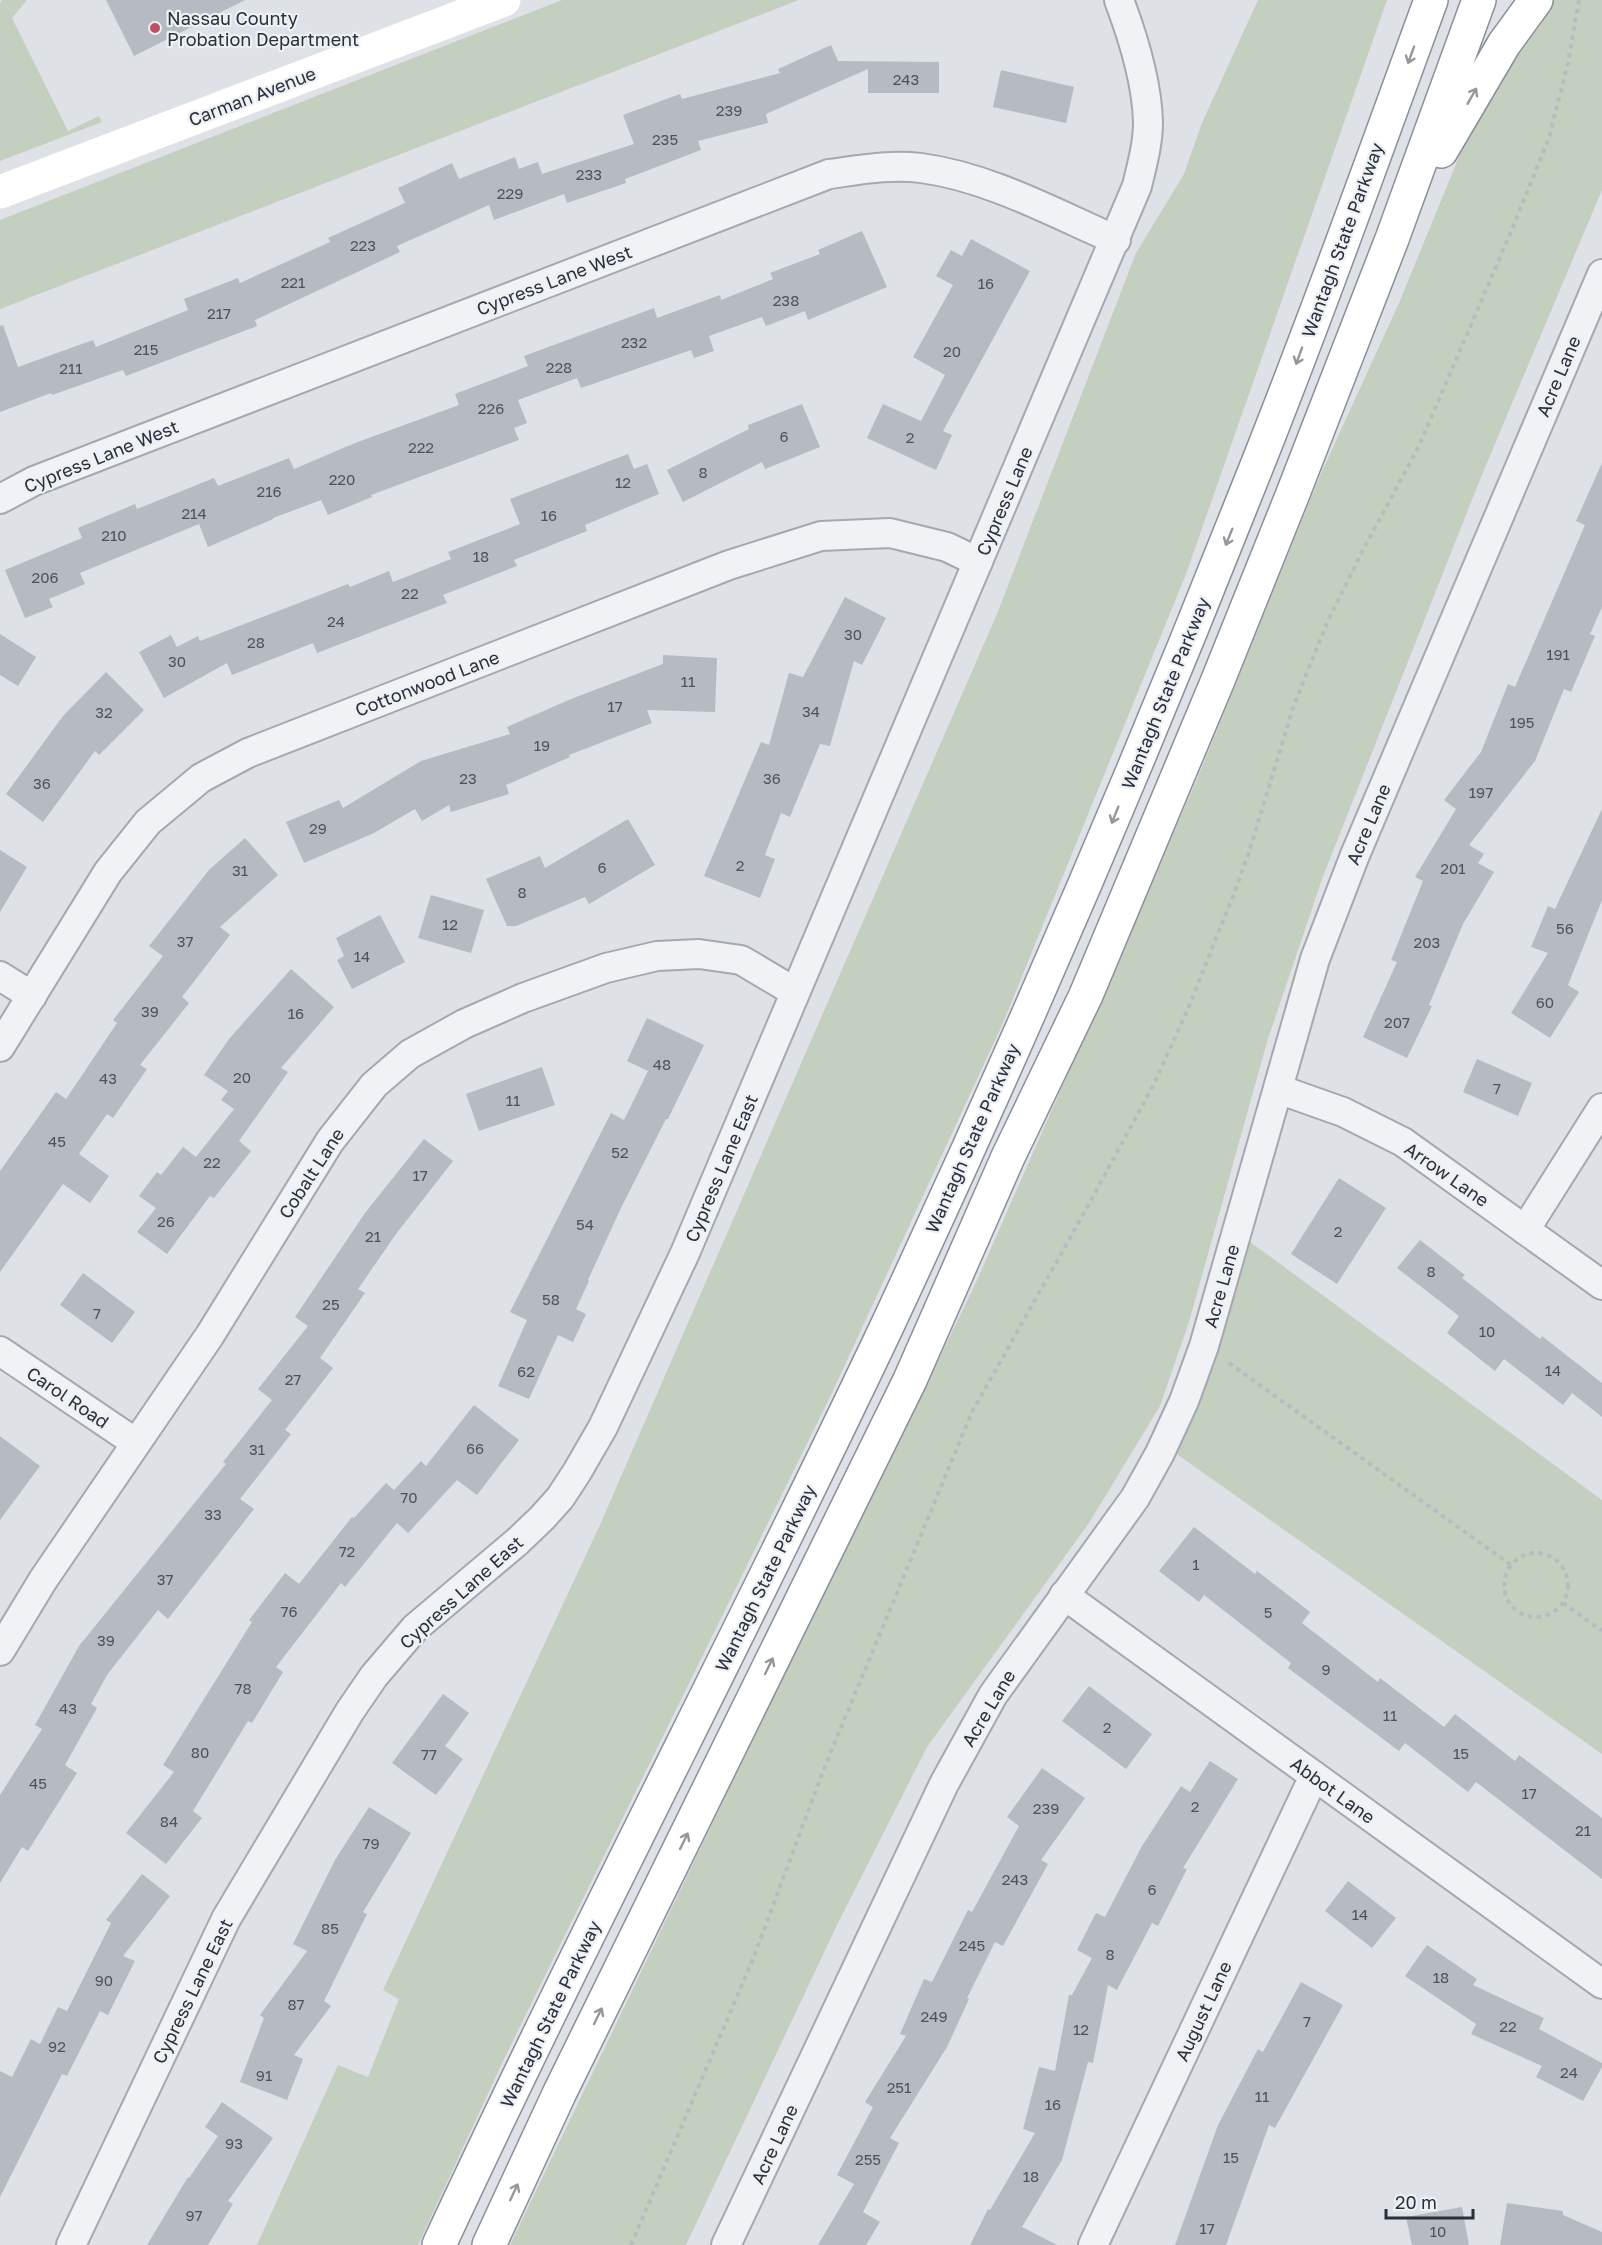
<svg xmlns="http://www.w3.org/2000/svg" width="1602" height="2245" font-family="'Golos Text',sans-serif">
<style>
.green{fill:#c4cfc0}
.building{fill:#b6bbc2}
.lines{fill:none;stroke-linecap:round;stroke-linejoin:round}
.street-casing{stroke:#a4a8af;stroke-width:32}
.highway-casing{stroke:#87909b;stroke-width:36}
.path{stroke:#b8bcc1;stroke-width:4;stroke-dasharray:4.5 4.5;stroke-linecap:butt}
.street{stroke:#f0f2f5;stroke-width:28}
.secondary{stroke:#fff;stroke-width:33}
.highway{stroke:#fff;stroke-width:33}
.oneway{stroke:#94989d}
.poi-dot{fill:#be5064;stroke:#edf0f4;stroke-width:2}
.labels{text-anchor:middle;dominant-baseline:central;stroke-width:4.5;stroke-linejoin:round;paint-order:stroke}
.number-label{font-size:15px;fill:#4c535d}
.poi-label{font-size:18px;fill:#29303b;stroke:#edf0f4;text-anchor:start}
.street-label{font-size:18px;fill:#29303b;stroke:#edf0f4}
</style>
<rect width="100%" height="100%" fill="#dee1e6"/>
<!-- green -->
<g class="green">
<path d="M 2,0 L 27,0 L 12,18 L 68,131 L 99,116 L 102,122 L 0,161 L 0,3 Z"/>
<path d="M 562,0 L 799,0 L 0,309 L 0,220 Z"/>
<path d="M 1258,0 L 1387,0 L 1186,574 L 1003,1023 L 830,1397 L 504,2059 L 418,2245 L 257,2245 L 338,2065 L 368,2077 L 399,1999 L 383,1990 L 599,1527 L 997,614 L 1136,253 L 1184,174 L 1202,123 Z"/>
<path d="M 1552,0 L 1602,0 L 1602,190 L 1481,477 L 1322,879 L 1267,1042 L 1189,1322 L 1160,1406 L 1089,1523 L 927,1747 L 837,1925 L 686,2245 L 510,2245 L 773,1697 L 974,1287 L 1198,777 L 1319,478 L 1399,303 L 1470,130 L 1499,76 Z"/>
<path d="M 1242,1236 L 1602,1500 L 1602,1754 L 1168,1448 Z"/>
</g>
<!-- building -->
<g class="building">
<path d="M 106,0 L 245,0 L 134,56 Z"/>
<path d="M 831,45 L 838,61 L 939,62 L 939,93 L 868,93 L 868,69 L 766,114 L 768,123 L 698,141 L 701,150 L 625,179 L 626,183 L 567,203 L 564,194 L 494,220 L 489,205 L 397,246 L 400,252 L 255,320 L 257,326 L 126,376 L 123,370 L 52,395 L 51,393 L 0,412 L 0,326 L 3,325 L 18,367 L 93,340 L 96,347 L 188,310 L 184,299 L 238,278 L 240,283 L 330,242 L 328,238 L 405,203 L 398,188 L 452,163 L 459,179 L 515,157 L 519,169 L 538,162 L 542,174 L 634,144 L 623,115 L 680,94 L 682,99 L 780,73 L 778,69 Z"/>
<path d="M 1001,70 L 1074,87 L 1066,123 L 993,107 Z"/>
<path d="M 862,231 L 887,287 L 808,320 L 805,311 L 766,326 L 762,317 L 709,336 L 714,351 L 694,358 L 691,350 L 581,388 L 577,378 L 518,400 L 527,423 L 514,428 L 519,440 L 371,495 L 372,497 L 328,515 L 321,500 L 273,518 L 273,519 L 208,547 L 199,524 L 80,573 L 85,584 L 49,599 L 53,607 L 25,618 L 5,570 L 82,538 L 78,528 L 135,504 L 137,509 L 214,478 L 218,486 L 289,458 L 294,469 L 355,443 L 459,405 L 455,394 L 528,366 L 524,356 L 654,308 L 657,318 L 720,295 L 721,300 L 773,279 L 770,273 L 820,254 L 818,250 Z"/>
<path d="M 971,239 L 1030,271 L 943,431 L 952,435 L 936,470 L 867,438 L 883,404 L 921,421 L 945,375 L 913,357 L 953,285 L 936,276 L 951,250 L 962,256 Z"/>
<path d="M 802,404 L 820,447 L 765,469 L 762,462 L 683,502 L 667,470 L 749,429 L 748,425 Z"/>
<path d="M 628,454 L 634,469 L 647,464 L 659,494 L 585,525 L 587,531 L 514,560 L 517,566 L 443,595 L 447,603 L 317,653 L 313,643 L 232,675 L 227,663 L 164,698 L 139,652 L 171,635 L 177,647 L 198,636 L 200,641 L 348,584 L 350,587 L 389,571 L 393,582 L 451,559 L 448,552 L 520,524 L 510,499 Z"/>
<path d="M 1602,463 L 1602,607 L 1590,634 L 1595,636 L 1571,692 L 1564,689 L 1535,761 L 1469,845 L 1484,854 L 1478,863 L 1494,872 L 1463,924 L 1429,1005 L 1432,1006 L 1407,1058 L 1363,1037 L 1397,962 L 1391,960 L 1423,881 L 1415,877 L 1456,809 L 1444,800 L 1481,752 L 1508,684 L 1515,687 L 1585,525 L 1576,521 Z"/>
<path d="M 845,597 L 886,618 L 862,665 L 854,661 L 830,746 L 820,744 L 790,817 L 781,813 L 765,855 L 775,859 L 760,898 L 704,876 L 761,742 L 769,745 L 789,673 L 803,677 Z"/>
<path d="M 0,634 L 36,657 L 18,686 L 0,675 Z"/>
<path d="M 663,655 L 717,658 L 715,712 L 647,710 L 652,723 L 569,755 L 570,757 L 506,785 L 509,794 L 451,812 L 449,805 L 422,821 L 415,809 L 374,833 L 304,863 L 286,822 L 339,800 L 343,808 L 421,761 L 510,734 L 507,727 L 571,699 L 663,664 Z"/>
<path d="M 106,672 L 144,710 L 99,755 L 95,751 L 43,822 L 6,794 L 63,716 Z"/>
<path d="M 1602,809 L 1602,900 L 1568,985 L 1579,992 L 1550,1038 L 1511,1013 L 1548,953 L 1531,947 L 1548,906 L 1555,909 Z"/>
<path d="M 628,819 L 655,865 L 589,904 L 585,897 L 516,926 L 507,926 L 486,879 L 540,856 L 545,868 Z"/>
<path d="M 245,838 L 278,875 L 220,927 L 230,935 L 182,997 L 189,1003 L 140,1065 L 147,1069 L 113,1118 L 107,1114 L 79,1154 L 109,1176 L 90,1203 L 63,1184 L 0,1272 L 0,1171 L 56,1092 L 66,1099 L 117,1023 L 113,1020 L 163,956 L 149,946 L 209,870 Z"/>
<path d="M 0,850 L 27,867 L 0,912 Z"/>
<path d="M 431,895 L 484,910 L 471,953 L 418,938 Z"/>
<path d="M 380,915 L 405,962 L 352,989 L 337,960 L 344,956 L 336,938 Z"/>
<path d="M 291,969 L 334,1007 L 281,1068 L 288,1072 L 239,1141 L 251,1151 L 214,1198 L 210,1196 L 167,1254 L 137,1232 L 156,1208 L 139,1196 L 157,1172 L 161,1175 L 183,1147 L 196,1157 L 234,1109 L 221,1100 L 228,1091 L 204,1075 L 229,1039 Z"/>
<path d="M 647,1018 L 704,1045 L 668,1119 L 666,1119 L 621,1208 L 588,1280 L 589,1281 L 576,1309 L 586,1314 L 573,1342 L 558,1335 L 529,1399 L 498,1386 L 527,1320 L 510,1312 L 611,1113 L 624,1120 L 648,1071 L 627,1061 Z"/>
<path d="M 1477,1059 L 1532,1083 L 1518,1116 L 1463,1092 Z"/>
<path d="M 542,1067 L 555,1105 L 479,1131 L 466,1094 Z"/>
<path d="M 424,1139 L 453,1161 L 396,1234 L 358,1289 L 365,1293 L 320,1358 L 333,1368 L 285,1430 L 291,1434 L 240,1499 L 254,1509 L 168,1619 L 158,1610 L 107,1675 L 91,1704 L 97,1708 L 65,1765 L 77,1773 L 28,1851 L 22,1847 L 0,1883 L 0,1795 L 42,1729 L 35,1725 L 79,1646 L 226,1464 L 223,1462 L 272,1400 L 258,1389 L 308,1326 L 295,1317 L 365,1213 Z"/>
<path d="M 1339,1178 L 1386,1208 L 1337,1284 L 1291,1254 Z"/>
<path d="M 1420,1240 L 1465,1275 L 1462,1278 L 1540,1339 L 1542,1336 L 1602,1383 L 1602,1417 L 1572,1393 L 1563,1405 L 1504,1359 L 1495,1371 L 1447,1333 L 1459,1316 L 1397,1268 Z"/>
<path d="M 83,1273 L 135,1312 L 112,1343 L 60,1305 Z"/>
<path d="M 474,1405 L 519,1440 L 477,1495 L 457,1480 L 408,1533 L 397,1523 L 345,1587 L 341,1583 L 276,1667 L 283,1672 L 252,1723 L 248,1721 L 193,1811 L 202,1818 L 166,1864 L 126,1833 L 174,1772 L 163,1765 L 252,1622 L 249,1620 L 285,1573 L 299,1584 L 352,1517 L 354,1518 L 386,1483 L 394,1490 L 421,1461 L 426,1466 Z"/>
<path d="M 0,1436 L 40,1466 L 0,1520 Z"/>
<path d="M 1194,1527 L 1255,1574 L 1257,1571 L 1310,1612 L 1302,1623 L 1378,1682 L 1380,1678 L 1444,1727 L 1455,1714 L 1515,1761 L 1519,1755 L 1602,1818 L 1602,1879 L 1476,1782 L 1468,1792 L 1405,1743 L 1399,1751 L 1288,1668 L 1291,1663 L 1204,1595 L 1199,1602 L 1159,1571 Z"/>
<path d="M 1089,1686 L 1152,1734 L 1126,1769 L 1062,1721 Z"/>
<path d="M 443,1694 L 469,1713 L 445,1746 L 463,1759 L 436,1795 L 392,1763 Z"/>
<path d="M 1210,1761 L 1238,1779 L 1183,1868 L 1187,1869 L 1158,1926 L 1152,1923 L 1117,1990 L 1108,1985 L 1093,2063 L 1088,2062 L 1062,2160 L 1022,2227 L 1057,2245 L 970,2245 L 988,2209 L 990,2210 L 1035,2133 L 1023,2129 L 1039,2067 L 1055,2071 L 1069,1995 L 1072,1995 L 1092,1958 L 1077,1950 L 1096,1913 L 1105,1917 L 1142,1846 L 1181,1786 L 1190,1792 Z"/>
<path d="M 1042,1768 L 1085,1798 L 1041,1860 L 1048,1864 L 1003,1946 L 995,1942 L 967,1998 L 969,1999 L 947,2047 L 890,2138 L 899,2143 L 863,2212 L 880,2222 L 866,2245 L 818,2245 L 854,2184 L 837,2175 L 873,2107 L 865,2102 L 906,2036 L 900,2034 L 924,1979 L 932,1982 L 968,1910 L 972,1912 L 1019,1826 L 1007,1817 Z"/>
<path d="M 369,1807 L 411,1833 L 363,1912 L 367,1914 L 324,2001 L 331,2006 L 294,2055 L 303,2059 L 287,2100 L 240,2082 L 264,2018 L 260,2015 L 307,1951 L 293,1944 L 335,1860 Z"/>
<path d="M 142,1874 L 170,1896 L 123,1956 L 135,1961 L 108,2015 L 100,2011 L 67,2076 L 62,2074 L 0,2197 L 0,2071 L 12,2077 L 31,2039 L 40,2044 L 58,2007 L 67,2011 L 111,1923 L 106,1920 Z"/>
<path d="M 1348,1881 L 1396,1918 L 1372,1948 L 1325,1911 Z"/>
<path d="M 1427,1945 L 1477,1979 L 1473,1985 L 1544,2018 L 1539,2029 L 1602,2063 L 1602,2067 L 1583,2101 L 1536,2077 L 1542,2066 L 1471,2034 L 1476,2024 L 1405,1976 Z"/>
<path d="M 1301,1982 L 1343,2005 L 1275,2128 L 1269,2125 L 1226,2245 L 1175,2245 L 1218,2125 L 1258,2049 L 1263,2052 Z"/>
<path d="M 222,2102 L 273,2138 L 228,2201 L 233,2204 L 208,2245 L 147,2245 L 188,2177 L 189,2178 L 218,2136 L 205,2127 Z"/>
<path d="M 1507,2203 L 1563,2211 L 1563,2215 L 1602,2232 L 1602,2245 L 1500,2245 Z"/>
<path d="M 1462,2207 L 1469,2245 L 1412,2245 L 1406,2217 Z"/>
</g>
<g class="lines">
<defs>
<g id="street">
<path d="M 0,499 L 34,481 L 829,174 C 859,170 890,164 921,168 C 989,177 1054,213 1116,240"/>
<path d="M 0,976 L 32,996"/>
<path d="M 0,1047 L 108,872 L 148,822 L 201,778 L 248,753 L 729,565 L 821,536 L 890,533 L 947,547 L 978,562"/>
<path d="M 1278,1089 L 1343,1112 L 1403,1142 L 1602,1285"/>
<path d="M 1525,1230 L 1602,1108"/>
<path d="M 0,1351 L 136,1443"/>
<path d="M 1064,1595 L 1602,1984"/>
<path d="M 0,1651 L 43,1580 L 210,1335 L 330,1141 L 374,1085 L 410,1054 L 464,1024 L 523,998 L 606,968 L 657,956 L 699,954 L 741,960 L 795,992"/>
<path d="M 71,2245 L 226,1919 L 350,1711 L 374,1676 L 415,1628 L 518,1541 L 542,1518 L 560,1498 L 577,1472 L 603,1427 L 685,1253 L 1137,186 C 1142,165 1148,144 1148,122 C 1147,83 1133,37 1119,0"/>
<path d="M 726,2245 L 944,1784 L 993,1695 L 1135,1498 L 1160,1453 L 1184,1401 L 1204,1346 L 1315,959 L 1355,855 L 1602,274"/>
<path d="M 1093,2245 L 1314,1776"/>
</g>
<g id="highway">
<path d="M 1441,151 L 1504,44 L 1536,0"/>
<path d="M 439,2245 C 583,1935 742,1633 888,1324 C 1013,1056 1131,783 1240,508 C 1308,340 1369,170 1431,0"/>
<path d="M 489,2245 L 560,2092 L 910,1380 L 1008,1157 L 1086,995 L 1218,680 L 1292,496 L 1392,239 L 1479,0"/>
</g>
</defs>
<!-- street casing -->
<use href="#street" class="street-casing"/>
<!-- highway casing -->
<use href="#highway" class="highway-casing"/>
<!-- path -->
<g class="path">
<path d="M 1229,1363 L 1511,1565"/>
<circle cx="1536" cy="1585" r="32"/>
<path d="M 1563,1603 L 1602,1631"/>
<path d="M 631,2245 L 753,1959 L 825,1766 L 972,1412 L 1084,1213 L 1153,1086 L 1187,1011 L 1233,896 L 1249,852 L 1294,705 L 1327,623 L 1362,552 L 1419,446 L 1510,234 L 1549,138 L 1568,63 L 1579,0"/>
</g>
<!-- street -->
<use href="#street" class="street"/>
<!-- secondary -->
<path class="secondary" d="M 0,192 L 504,0"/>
<!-- highway -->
<use href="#highway" class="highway"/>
</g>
<!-- one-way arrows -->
<defs><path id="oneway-shaft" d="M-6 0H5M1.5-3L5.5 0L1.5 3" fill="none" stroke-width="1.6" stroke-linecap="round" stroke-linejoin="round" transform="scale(1.5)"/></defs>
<g class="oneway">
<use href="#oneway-shaft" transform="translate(1411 55) rotate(110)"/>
<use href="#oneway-shaft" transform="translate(1472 96) rotate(-60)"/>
<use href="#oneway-shaft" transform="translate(1299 356) rotate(110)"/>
<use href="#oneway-shaft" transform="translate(1229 537) rotate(112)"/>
<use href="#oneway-shaft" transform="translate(1115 815) rotate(112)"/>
<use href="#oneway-shaft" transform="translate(769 1666) rotate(-64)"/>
<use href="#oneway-shaft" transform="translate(684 1841) rotate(-64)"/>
<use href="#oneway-shaft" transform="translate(598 2016) rotate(-64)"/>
<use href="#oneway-shaft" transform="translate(514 2192) rotate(-65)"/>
</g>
<!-- markers -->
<circle class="poi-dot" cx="155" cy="28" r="6"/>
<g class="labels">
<!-- number labels -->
<g class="number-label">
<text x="906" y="79">243</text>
<text x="729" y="110">239</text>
<text x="665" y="139">235</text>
<text x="589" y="174">233</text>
<text x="510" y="193">229</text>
<text x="363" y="245">223</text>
<text x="293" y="282">221</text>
<text x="986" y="283">16</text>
<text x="786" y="300">238</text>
<text x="219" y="313">217</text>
<text x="634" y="342">232</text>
<text x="146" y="349">215</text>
<text x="952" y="351">20</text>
<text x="559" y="367">228</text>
<text x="71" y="368">211</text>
<text x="491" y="408">226</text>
<text x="784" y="436">6</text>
<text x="910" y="437">2</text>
<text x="421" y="447">222</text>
<text x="703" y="472">8</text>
<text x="342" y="479">220</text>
<text x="623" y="482">12</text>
<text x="269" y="491">216</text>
<text x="194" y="513">214</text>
<text x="549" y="515">16</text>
<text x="114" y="535">210</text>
<text x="481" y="556">18</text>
<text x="45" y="577">206</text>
<text x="410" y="593">22</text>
<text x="336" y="621">24</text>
<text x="853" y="634">30</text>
<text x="256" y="642">28</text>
<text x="1558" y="654">191</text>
<text x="177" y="661">30</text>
<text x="688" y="681">11</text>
<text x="615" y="706">17</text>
<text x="811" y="711">34</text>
<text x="104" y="712">32</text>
<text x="1522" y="722">195</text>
<text x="542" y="745">19</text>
<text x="468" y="778">23</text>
<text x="772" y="778">36</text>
<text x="42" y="783">36</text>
<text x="1481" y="792">197</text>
<text x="318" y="828">29</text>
<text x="740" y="865">2</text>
<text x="602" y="867">6</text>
<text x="1453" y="868">201</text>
<text x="240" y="870">31</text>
<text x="522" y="892">8</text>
<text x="450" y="924">12</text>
<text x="1565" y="928">56</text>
<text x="185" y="941">37</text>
<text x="1427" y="942">203</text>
<text x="362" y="956">14</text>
<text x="1545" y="1002">60</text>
<text x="150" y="1011">39</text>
<text x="296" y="1013">16</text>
<text x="1397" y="1022">207</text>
<text x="662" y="1064">48</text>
<text x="242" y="1077">20</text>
<text x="108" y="1078">43</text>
<text x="1497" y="1088">7</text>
<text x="513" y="1100">11</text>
<text x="57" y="1141">45</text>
<text x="620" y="1152">52</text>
<text x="212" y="1162">22</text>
<text x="420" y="1175">17</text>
<text x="166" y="1221">26</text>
<text x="585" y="1224">54</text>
<text x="1338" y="1231">2</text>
<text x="373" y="1236">21</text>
<text x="1431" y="1271">8</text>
<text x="551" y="1299">58</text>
<text x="331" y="1304">25</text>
<text x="97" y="1313">7</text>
<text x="1487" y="1331">10</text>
<text x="1553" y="1370">14</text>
<text x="526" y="1371">62</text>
<text x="293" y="1379">27</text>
<text x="475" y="1448">66</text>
<text x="257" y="1449">31</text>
<text x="409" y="1497">70</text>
<text x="213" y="1514">33</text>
<text x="347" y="1551">72</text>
<text x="1196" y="1564">1</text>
<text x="165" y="1579">37</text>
<text x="289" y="1611">76</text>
<text x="1268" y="1612">5</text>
<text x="106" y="1640">39</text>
<text x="1326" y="1669">9</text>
<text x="243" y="1688">78</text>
<text x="68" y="1708">43</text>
<text x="1390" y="1715">11</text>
<text x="1107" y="1727">2</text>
<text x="200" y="1752">80</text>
<text x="1461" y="1753">15</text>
<text x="429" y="1754">77</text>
<text x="38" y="1783">45</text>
<text x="1529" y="1793">17</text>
<text x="1195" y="1806">2</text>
<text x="1046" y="1808">239</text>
<text x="169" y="1821">84</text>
<text x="1583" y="1830">21</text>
<text x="371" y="1843">79</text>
<text x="1015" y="1879">243</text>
<text x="1152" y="1889">6</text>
<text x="1360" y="1914">14</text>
<text x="330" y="1928">85</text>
<text x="972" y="1945">245</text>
<text x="1110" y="1954">8</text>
<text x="1441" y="1977">18</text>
<text x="104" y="1980">90</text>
<text x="296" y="2004">87</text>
<text x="934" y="2016">249</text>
<text x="1307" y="2021">7</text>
<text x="1508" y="2026">22</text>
<text x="1081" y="2029">12</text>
<text x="57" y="2046">92</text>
<text x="1569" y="2072">24</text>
<text x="264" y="2075">91</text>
<text x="899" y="2087">251</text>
<text x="1262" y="2096">11</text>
<text x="1053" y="2104">16</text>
<text x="234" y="2143">93</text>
<text x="1231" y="2157">15</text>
<text x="868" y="2159">255</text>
<text x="1031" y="2176">18</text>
<text x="194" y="2215">97</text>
<text x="1207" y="2228">17</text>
<text x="1438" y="2231">10</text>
</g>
<!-- poi labels -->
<g class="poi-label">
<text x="167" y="18">Nassau County<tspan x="167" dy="21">Probation Department</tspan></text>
</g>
<!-- street labels -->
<g class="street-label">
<text transform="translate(252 96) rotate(-21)">Carman Avenue</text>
<text transform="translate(1342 240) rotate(-70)">Wantagh State Parkway</text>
<text transform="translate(554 280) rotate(-21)">Cypress Lane West</text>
<text transform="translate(1558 376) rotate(-67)">Acre Lane</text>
<text transform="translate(101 456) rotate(-22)">Cypress Lane West</text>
<text transform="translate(1004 501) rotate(-67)">Cypress Lane</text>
<text transform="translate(427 683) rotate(-21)">Cottonwood Lane</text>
<text transform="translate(1165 693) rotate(-68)">Wantagh State Parkway</text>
<text transform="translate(1368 824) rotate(-67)">Acre Lane</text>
<text transform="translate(972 1138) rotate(-66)">Wantagh State Parkway</text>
<text transform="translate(721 1168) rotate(-67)">Cypress Lane East</text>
<text transform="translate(311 1173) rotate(-57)">Cobalt Lane</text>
<text transform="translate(1447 1174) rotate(35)">Arrow Lane</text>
<text transform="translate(1221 1286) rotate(-74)">Acre Lane</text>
<text transform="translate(68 1397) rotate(34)">Carol Road</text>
<text transform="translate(765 1578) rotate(-64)">Wantagh State Parkway</text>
<text transform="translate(461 1592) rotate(-42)">Cypress Lane East</text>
<text transform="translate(988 1708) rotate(-59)">Acre Lane</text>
<text transform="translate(1333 1790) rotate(36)">Abbot Lane</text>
<text transform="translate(192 1991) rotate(-64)">Cypress Lane East</text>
<text transform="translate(1203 2011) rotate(-65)">August Lane</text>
<text transform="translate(550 2014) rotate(-64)">Wantagh State Parkway</text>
<text transform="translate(774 2144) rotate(-65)">Acre Lane</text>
</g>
</g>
<!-- scale -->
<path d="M1386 2209v9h87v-9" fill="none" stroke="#29303b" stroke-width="3"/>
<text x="1395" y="2209" font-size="18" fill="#29303b" stroke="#edf0f4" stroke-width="4.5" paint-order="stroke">20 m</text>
</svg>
